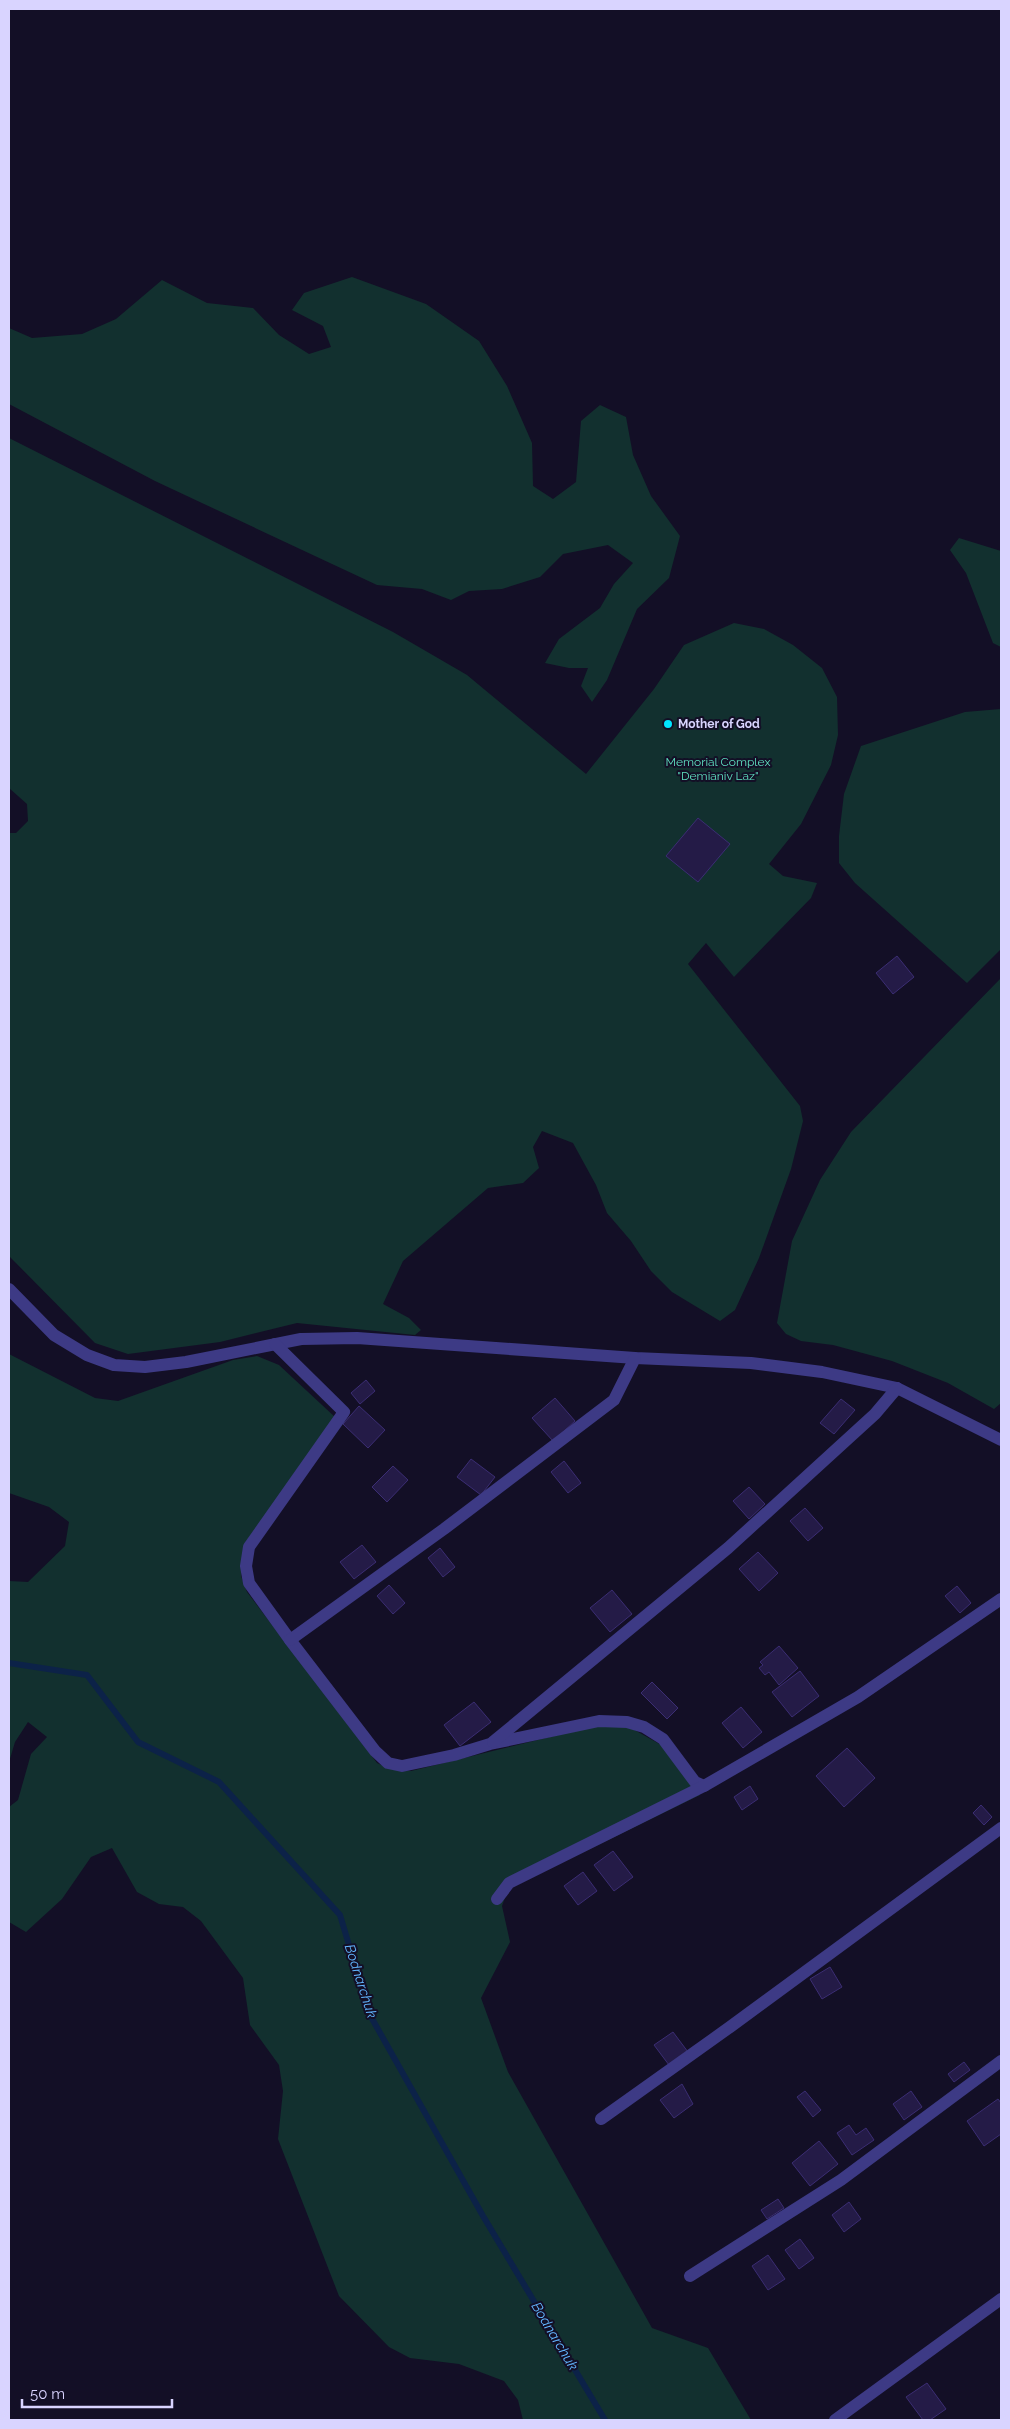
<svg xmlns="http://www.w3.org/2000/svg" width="1010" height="2429" font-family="Raleway,sans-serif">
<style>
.green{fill:#12302f}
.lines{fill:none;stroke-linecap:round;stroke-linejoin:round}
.stream{stroke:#0c2248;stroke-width:6}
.building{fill:#241b47;stroke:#3b2d73}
.minor{stroke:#3d3a85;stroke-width:12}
.poi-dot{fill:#00e5ff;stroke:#130f26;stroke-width:2}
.labels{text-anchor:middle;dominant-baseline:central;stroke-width:4;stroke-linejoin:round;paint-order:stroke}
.poi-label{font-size:12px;font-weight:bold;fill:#d9d4ff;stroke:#130f26;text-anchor:start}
.park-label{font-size:12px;fill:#5fe0c0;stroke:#130f26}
.water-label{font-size:14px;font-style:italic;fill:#62b6ff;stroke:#130f26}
</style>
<rect width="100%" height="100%" fill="#130f26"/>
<!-- green -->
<g class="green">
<path d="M 352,277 L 426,304 L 479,341 L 507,386 L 532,443 L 533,486 L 553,499 L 576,482 L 581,421 L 600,405 L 626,417 L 633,455 L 651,496 L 680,536 L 669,578 L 637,609 L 607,680 L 592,702 L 581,686 L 588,668 L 569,668 L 545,663 L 559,639 L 600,608 L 614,584 L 633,563 L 608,545 L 563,554 L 540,577 L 502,589 L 469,591 L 451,600 L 422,589 L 377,585 L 155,481 L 9,404 L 9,328 L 32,338 L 82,334 L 116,319 L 162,280 L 207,303 L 253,308 L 279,335 L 309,354 L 331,347 L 323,326 L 292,310 L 304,293 Z"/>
<path d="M 9,438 L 393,632 L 467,675 L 586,774 L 654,689 L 684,645 L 734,623 L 764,629 L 793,645 L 822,668 L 837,697 L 838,735 L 831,765 L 801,824 L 769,864 L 783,876 L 817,883 L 811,898 L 734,977 L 706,943 L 688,964 L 800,1106 L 803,1121 L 791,1169 L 759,1258 L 735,1310 L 720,1321 L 672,1292 L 651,1271 L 631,1241 L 607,1213 L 596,1185 L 573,1143 L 542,1131 L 533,1147 L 539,1168 L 523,1183 L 488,1188 L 403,1261 L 383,1304 L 409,1318 L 421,1330 L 415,1335 L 297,1323 L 220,1342 L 128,1354 L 95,1343 L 9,1256 L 9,833 L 16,833 L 28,821 L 27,804 L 9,788 Z"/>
<path d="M 959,538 L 1001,551 L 1001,647 L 993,643 L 966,573 L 950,550 Z"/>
<path d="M 1001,709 L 1001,949 L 967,983 L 855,883 L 839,863 L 839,836 L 844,794 L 861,746 L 965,712 Z"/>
<path d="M 1001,978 L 1001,1403 L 994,1409 L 948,1383 L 892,1361 L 833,1345 L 801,1341 L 786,1334 L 777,1323 L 792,1241 L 820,1180 L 851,1132 Z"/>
<path d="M 9,1354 L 95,1398 L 118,1401 L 233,1360 L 257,1356 L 279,1365 L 336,1418 L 245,1543 L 241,1576 L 247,1592 L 377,1763 L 390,1769 L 411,1771 L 599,1725 L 631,1728 L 663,1746 L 700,1795 L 508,1889 L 502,1906 L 510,1942 L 481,1998 L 508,2072 L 652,2328 L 708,2348 L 751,2420 L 523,2420 L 518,2400 L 504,2381 L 459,2364 L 410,2358 L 389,2347 L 339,2296 L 278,2139 L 283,2091 L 279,2065 L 250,2025 L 243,1978 L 201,1921 L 183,1907 L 159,1904 L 137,1892 L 112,1848 L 91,1857 L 62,1899 L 26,1932 L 9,1922 L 9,1807 L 18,1800 L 31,1754 L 47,1737 L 28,1722 L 15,1742 L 9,1762 L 9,1581 L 28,1582 L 65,1546 L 69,1522 L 49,1507 L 9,1493 Z"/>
</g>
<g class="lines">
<!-- stream -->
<path class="stream" d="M 9,1663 L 87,1675 L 138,1742 L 219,1782 L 340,1915 L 370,2015 L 483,2216 L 605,2420"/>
</g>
<!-- building -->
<g class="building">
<path d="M 698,818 L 730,844 L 698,882 L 666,856 Z"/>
<path d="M 897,956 L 914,977 L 893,994 L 876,973 Z"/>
<path d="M 366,1380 L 375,1391 L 360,1404 L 351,1393 Z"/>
<path d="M 555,1398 L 575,1421 L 553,1441 L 532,1418 Z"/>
<path d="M 841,1399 L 855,1410 L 834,1434 L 820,1423 Z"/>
<path d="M 359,1406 L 385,1430 L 368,1448 L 343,1424 Z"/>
<path d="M 471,1459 L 495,1477 L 481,1495 L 457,1477 Z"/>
<path d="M 564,1461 L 581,1483 L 568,1493 L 551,1472 Z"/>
<path d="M 393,1466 L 408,1480 L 387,1502 L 372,1487 Z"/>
<path d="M 749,1487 L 765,1504 L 749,1519 L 733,1501 Z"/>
<path d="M 805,1508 L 823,1528 L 808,1541 L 790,1521 Z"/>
<path d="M 362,1545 L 376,1562 L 354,1579 L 340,1562 Z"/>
<path d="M 440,1548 L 455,1567 L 443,1577 L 428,1558 Z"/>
<path d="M 758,1552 L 778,1573 L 759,1591 L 739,1569 Z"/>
<path d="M 389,1585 L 405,1603 L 393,1614 L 377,1596 Z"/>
<path d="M 957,1586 L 971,1603 L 960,1613 L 945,1596 Z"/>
<path d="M 612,1590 L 632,1614 L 610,1632 L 590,1608 Z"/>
<path d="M 779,1646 L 798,1668 L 779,1685 L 769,1672 L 765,1675 L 759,1668 L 763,1665 L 760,1662 Z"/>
<path d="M 800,1671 L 819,1696 L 792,1717 L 772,1692 Z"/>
<path d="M 652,1682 L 678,1708 L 667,1719 L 641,1693 Z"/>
<path d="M 474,1702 L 491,1722 L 460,1746 L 444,1725 Z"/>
<path d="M 741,1707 L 762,1732 L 743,1748 L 722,1723 Z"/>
<path d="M 847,1748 L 875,1778 L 844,1807 L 816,1776 Z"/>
<path d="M 750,1786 L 758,1799 L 742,1810 L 734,1797 Z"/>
<path d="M 981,1805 L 992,1817 L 984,1825 L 973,1813 Z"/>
<path d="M 613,1851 L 633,1877 L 614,1891 L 594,1865 Z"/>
<path d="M 583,1872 L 597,1891 L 578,1905 L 564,1886 Z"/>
<path d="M 830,1967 L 842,1987 L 822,1999 L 810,1979 Z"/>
<path d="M 673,2032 L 688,2052 L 669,2065 L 654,2045 Z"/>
<path d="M 964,2062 L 970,2070 L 954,2082 L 948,2074 Z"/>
<path d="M 682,2084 L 693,2104 L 674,2118 L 660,2100 Z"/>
<path d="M 805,2091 L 821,2110 L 813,2117 L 797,2097 Z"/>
<path d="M 911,2091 L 922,2107 L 904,2120 L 893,2104 Z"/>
<path d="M 998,2099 L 1001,2103 L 1001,2134 L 984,2146 L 967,2121 Z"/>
<path d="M 849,2125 L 856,2135 L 866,2128 L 874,2140 L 852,2155 L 837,2133 Z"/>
<path d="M 819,2141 L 838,2164 L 810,2186 L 792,2163 Z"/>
<path d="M 778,2199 L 784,2208 L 767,2219 L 761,2210 Z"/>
<path d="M 849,2202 L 861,2219 L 844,2232 L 832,2215 Z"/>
<path d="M 800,2239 L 814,2258 L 799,2269 L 785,2250 Z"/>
<path d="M 768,2255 L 785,2279 L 768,2290 L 752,2266 Z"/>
<path d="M 927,2383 L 946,2409 L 930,2420 L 923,2420 L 906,2397 Z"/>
</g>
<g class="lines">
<!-- minor -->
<g class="minor">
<path d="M 9,1289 L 54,1335 L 87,1355 L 114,1365 L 145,1367 L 186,1362 L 301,1339 L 357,1338 L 635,1358 L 751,1363 L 822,1372 L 897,1388 L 1001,1440"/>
<path d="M 275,1344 L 344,1412 L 249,1547 L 246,1566 L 249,1583 L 290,1640 L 375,1751 L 388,1763 L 402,1766 L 454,1755 L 490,1744 L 599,1721 L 627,1722 L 644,1727 L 663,1739 L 695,1782 L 704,1786"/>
<path d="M 290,1640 L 444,1529 L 614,1400 L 635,1358"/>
<path d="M 493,1742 L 728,1548 L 875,1414 L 897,1388"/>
<path d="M 497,1899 L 509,1883 L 704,1786 L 858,1697 L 1001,1599"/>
<path d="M 601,2119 L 730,2027 L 1001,1828"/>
<path d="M 690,2276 L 841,2180 L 1001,2061"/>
<path d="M 835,2420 L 1001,2299"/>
</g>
</g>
<!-- markers -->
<circle class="poi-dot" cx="668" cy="724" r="5"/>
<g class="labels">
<!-- poi labels -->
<g class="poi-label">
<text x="678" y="724">Mother of God</text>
</g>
<!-- park labels -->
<g class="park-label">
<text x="718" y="762">Memorial Complex<tspan x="718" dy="14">"Demianiv Laz"</tspan></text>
</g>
<!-- water labels -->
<g class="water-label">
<text transform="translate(361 1981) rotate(72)">Bodnarchuk</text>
<text transform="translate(555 2336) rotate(59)">Bodnarchuk</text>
</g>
</g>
<!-- border -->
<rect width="1010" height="2429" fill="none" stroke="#d9d4ff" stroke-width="20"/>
<!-- scale -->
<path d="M22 2399v8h150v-8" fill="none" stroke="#d9d4ff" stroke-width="2.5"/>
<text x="30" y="2399" font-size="15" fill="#d9d4ff" stroke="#130f26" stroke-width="4" paint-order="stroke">50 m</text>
</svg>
